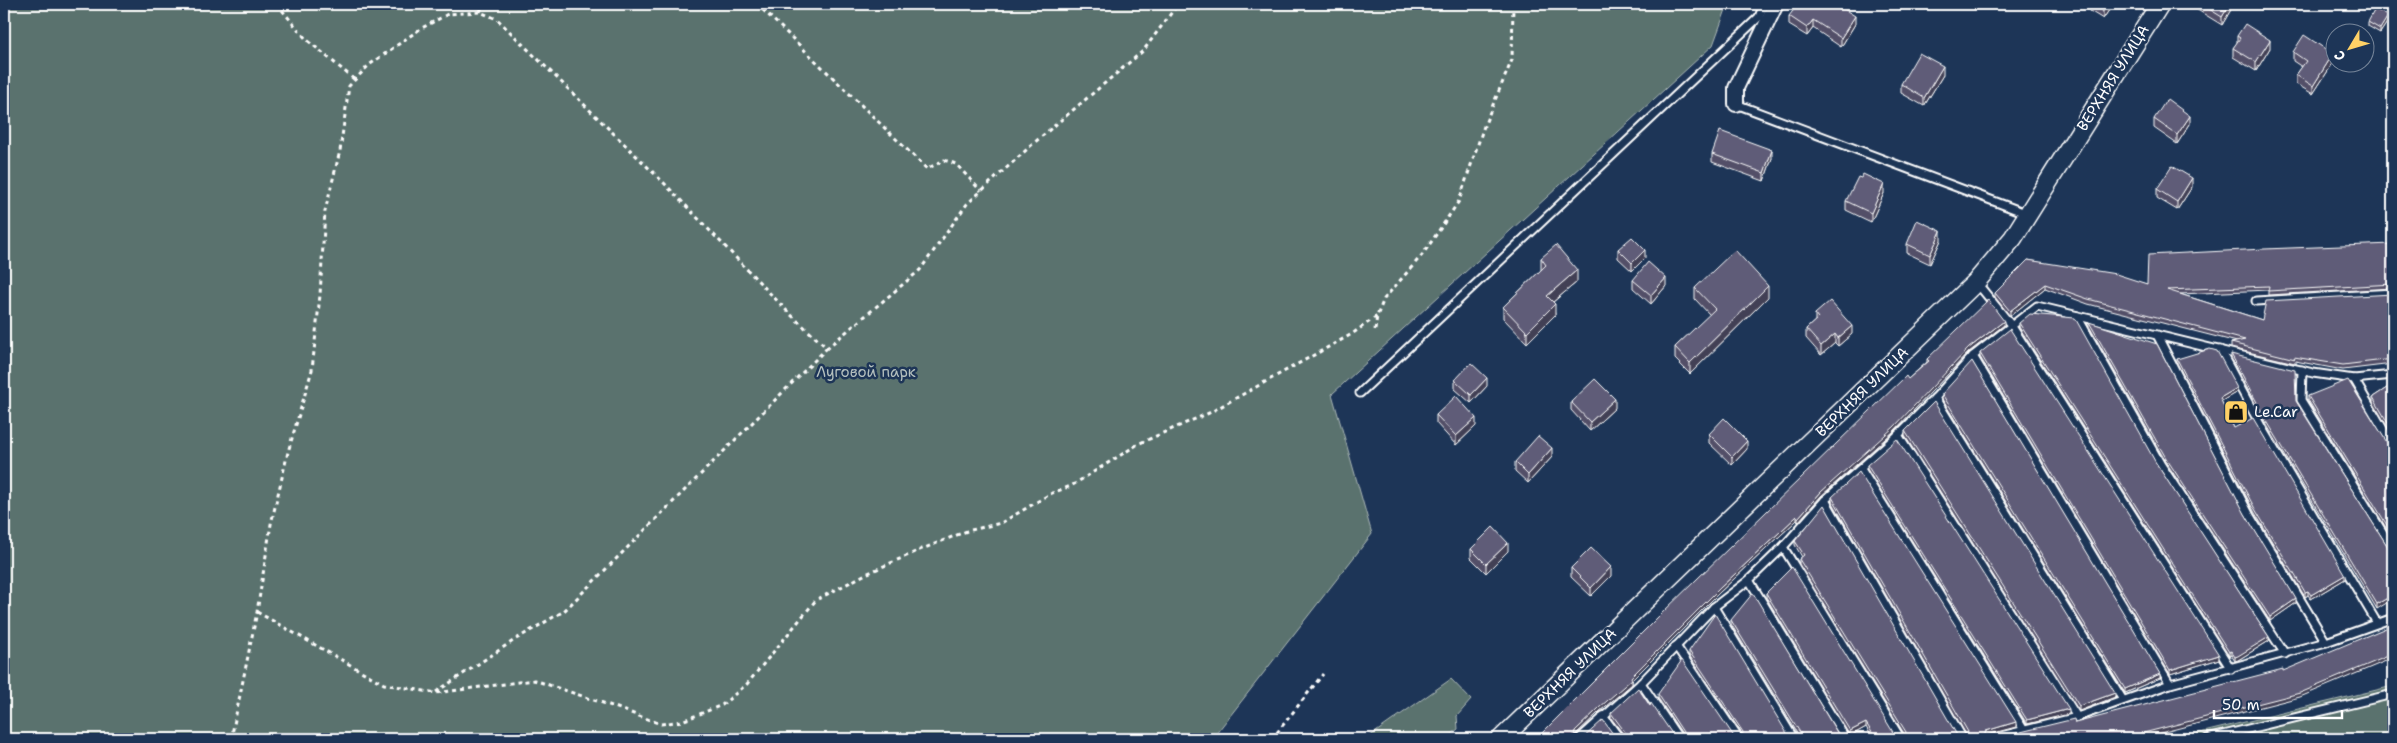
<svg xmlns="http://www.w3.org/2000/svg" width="2397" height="743" font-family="'Shantell Sans',sans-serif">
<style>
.green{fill:#5a726e;stroke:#acb8b6}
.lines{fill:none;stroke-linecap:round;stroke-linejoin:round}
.service-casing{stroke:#fff;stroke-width:11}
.minor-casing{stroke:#fff;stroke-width:18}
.tertiary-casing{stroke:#fff;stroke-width:21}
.path{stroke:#fff;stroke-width:3;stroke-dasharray:4 4;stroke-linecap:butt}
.service{stroke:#1d3557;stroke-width:7}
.minor{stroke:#1d3557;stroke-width:14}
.tertiary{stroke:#1d3557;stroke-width:18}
.wall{fill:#524f67;stroke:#fff}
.shaded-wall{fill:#424054;stroke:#fff}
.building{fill:#5f5c78;stroke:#fff}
.labels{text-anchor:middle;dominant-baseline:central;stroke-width:5;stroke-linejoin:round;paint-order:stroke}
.street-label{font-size:15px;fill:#fff;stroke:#1d3557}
.park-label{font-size:15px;fill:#b5c0be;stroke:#1d3557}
.poi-label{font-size:15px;fill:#fff;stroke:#1d3557;text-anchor:start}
</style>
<rect width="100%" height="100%" fill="#1d3557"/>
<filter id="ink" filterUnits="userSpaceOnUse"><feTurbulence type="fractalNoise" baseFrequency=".02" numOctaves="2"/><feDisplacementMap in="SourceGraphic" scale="10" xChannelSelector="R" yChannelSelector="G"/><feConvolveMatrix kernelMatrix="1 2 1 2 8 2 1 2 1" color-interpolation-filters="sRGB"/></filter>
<g filter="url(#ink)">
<!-- green -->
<g class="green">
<path d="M 4,4 L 1728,4 L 1713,45 L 1332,394 L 1372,534 L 1212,739 L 4,739 Z"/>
<path d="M 1451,679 L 1471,700 L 1457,716 L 1458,729 L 1446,739 L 1366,739 Z"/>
<path d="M 2393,686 L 2393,739 L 2175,739 Z"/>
</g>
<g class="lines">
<defs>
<g id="service">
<path d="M 1736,104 L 2028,214"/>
<path d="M 1977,283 L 2011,325 L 2231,669"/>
<path d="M 2256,301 L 2393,293"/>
<path d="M 2077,316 L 2161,465 L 2285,654"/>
<path d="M 2157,335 L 2250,516 L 2326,642"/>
<path d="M 2220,350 L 2263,430 L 2377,623"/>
<path d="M 1973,356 L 2170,684"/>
<path d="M 2302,370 L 2301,400 L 2393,549"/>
<path d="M 2354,379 L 2393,446"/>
<path d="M 1360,393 L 1759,17 L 1764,4"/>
<path d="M 1935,398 L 2123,700"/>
<path d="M 1898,435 L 2077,717"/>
<path d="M 1861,469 L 2024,730"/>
<path d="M 1825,500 L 1963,739"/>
<path d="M 1783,547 L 1901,739"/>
<path d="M 1749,580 L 1846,739"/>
<path d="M 1714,607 L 1794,739"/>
<path d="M 1676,646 L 1739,739"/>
<path d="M 1641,683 L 1679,739"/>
<path d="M 1603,716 L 1620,739"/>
<path d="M 1579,739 L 1641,683 L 1714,607 L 1749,580 L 1783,547 L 1825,500 L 1898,435 L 1935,398 L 1973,356 L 2037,306 L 2313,373 L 2354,379 L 2393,375"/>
<path d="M 1989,739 L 2077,717 L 2170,684 L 2326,642 L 2393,618"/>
<path d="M 2207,739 L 2393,694"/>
</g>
<path id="minor" d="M 1736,104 L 1736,88 L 1776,4"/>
<path id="tertiary" d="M 1501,739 L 1976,282 L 2013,238 L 2160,4"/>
</defs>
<!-- service casing -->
<use href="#service" class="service-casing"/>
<!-- minor casing -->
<use href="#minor" class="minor-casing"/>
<!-- tertiary casing -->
<use href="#tertiary" class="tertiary-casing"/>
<!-- path -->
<g class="path">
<path d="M 277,4 L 306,39 L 355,80"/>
<path d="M 757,4 L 927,169 L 944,160 L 956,164 L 981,191"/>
<path d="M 480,12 L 483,4"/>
<path d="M 1375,330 L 1377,316 L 1384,299 L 1423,254 L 1459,201 L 1484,126 L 1512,60 L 1513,4"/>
<path d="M 257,612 L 384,684 L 436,693 L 534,680 L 609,705 L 661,724 L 682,721 L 722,705 L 747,684 L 816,600 L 866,574 L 922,549 L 967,531 L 1001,523 L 1052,493 L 1071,486 L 1140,443 L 1209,413 L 1352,334 L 1377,316"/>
<path d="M 436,692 L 516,639 L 564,611 L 827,348"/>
<path d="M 231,739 L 257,612 L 271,524 L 288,452 L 312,370 L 320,295 L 325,211 L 340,151 L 349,86 L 369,65 L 420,29 L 448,14 L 480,12 L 497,19 L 665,184 L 788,312 L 827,348 L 920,270 L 967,204 L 1035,142 L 1143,51 L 1178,4"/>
<path d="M 1272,739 L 1323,674"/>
</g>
<!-- service -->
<use href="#service" class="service"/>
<!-- minor -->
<use href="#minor" class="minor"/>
<!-- tertiary -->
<use href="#tertiary" class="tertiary"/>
</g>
<!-- wall -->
<g class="wall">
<path d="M 2090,4 L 2113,4 L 2103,19 L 2090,11 Z"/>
<path d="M 2191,4 L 2233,4 L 2233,6 L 2222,25 L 2191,6 Z"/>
<path d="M 1789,16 L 1855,24 L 1841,47 L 1813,28 L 1807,36 L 1789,25 Z"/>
<path d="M 2388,21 L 2380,33 L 2368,26 L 2368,22 Z"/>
<path d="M 2237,36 L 2270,48 L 2256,71 L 2233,57 L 2233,48 L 2237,43 Z"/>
<path d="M 2293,52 L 2333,63 L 2313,94 L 2296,84 L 2296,75 L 2302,67 L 2293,61 Z"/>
<path d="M 1943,75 L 1924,106 L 1901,93 L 1901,84 Z"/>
<path d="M 2154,119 L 2190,124 L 2177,144 L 2154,128 Z"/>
<path d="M 1712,154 L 1772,158 L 1764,181 L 1712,162 Z"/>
<path d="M 2192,187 L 2177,210 L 2157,198 L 2157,189 Z"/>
<path d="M 1884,193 L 1871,222 L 1846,210 L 1846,201 Z"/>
<path d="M 1941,240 L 1930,264 L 1907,253 L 1907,244 Z"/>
<path d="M 2393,244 L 2393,288 L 2268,295 L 2268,290 L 2180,294 L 2262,320 L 2393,294 L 2393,364 L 2343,370 L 2295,361 L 2295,363 L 2231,348 L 2231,343 L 2237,342 L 2088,304 L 2045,288 L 2010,316 L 1995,297 L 1995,293 L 2028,260 L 2147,284 Z"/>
<path d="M 1618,249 L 1645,258 L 1632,271 L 1618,258 Z"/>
<path d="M 1541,258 L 1577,282 L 1553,302 L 1555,315 L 1527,343 L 1503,318 L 1503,307 L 1541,270 Z"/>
<path d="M 1633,280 L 1666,286 L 1651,304 L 1633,288 Z"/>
<path d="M 1695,288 L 1768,297 L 1690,374 L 1675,359 L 1675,347 L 1710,315 L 1695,299 Z"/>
<path d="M 1815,314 L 1852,334 L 1838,346 L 1835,343 L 1821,355 L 1806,338 L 1806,329 L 1815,321 Z"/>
<path d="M 2089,322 L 2245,514 L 2296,603 L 2270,621 L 2166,462 L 2089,326 Z"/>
<path d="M 2019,323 L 2156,463 L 2269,641 L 2238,660 L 2235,661 L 2231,655 L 2229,656 L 2019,327 Z"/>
<path d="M 2004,325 L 1969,352 L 1894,431 L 1821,496 L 1798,522 L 1797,520 L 1720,592 L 1632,680 L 1632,684 L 1599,712 L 1575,735 L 1575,737 L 1536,739 L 1908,379 L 1927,362 L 1927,359 Z"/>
<path d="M 1980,353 L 2219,659 L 2170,674 L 1980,357 Z"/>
<path d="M 2231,354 L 2296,401 L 2388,547 L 2393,550 L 2377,609 L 2268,427 L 2231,358 Z"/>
<path d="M 2177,359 L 2237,392 L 2221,401 L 2234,428 L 2345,579 L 2311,599 L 2308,595 L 2305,597 L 2255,513 L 2177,363 Z"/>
<path d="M 1455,380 L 1487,386 L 1471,403 L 1455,389 Z"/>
<path d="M 2393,384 L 2393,436 L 2373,402 L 2373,397 Z"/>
<path d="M 1942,394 L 2160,678 L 2125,693 L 1942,399 Z"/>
<path d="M 2308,396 L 2388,444 L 2393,446 L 2393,539 L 2308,400 Z"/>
<path d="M 1571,402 L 1615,408 L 1590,431 L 1571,410 Z"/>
<path d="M 1436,415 L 1476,426 L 1456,445 L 1436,423 Z"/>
<path d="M 1905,431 L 2115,697 L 2079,711 L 1905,436 Z"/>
<path d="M 1709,434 L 1747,449 L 1732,465 L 1709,443 Z"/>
<path d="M 1552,457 L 1528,483 L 1515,471 L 1515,462 Z"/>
<path d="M 1867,465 L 2069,714 L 2027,724 L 1867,469 Z"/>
<path d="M 1832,497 L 2016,727 L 1986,735 L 1985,737 L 1967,738 L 1967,736 L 1832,501 Z"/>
<path d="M 1795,541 L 1958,737 L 1961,739 L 1873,739 L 1866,727 L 1850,736 L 1766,597 L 1766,593 L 1896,737 L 1904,739 L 1905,735 L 1799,564 L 1799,559 L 1802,557 L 1795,545 Z"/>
<path d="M 1471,549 L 1508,551 L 1486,573 L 1471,558 Z"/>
<path d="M 1571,568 L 1611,576 L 1591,596 L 1571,577 Z"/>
<path d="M 1731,620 L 1841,739 L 1801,739 L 1731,624 Z"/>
<path d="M 1689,651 L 1788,739 L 1579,739 L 1616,738 L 1623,739 L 1624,735 L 1611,718 L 1611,713 L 1650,706 L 1675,738 L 1682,739 L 1683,735 L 1658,698 L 1658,694 L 1735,738 L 1742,739 L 1743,735 L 1689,655 Z"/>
</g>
<!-- shaded-wall -->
<g class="shaded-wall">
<path d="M 2108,4 L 2113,4 L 2103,19 L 2103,11 Z"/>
<path d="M 2230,4 L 2233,4 L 2233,6 L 2222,25 L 2222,17 Z"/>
<path d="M 1855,16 L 1855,24 L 1841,47 L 1841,38 Z"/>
<path d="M 2388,16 L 2388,21 L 2380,33 L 2380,29 Z"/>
<path d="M 1813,20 L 1813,28 L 1807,36 L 1807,28 Z"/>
<path d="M 2270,40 L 2270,48 L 2256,71 L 2256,62 Z"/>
<path d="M 2333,54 L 2333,63 L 2313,94 L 2313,86 Z"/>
<path d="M 1943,66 L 1943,75 L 1924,106 L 1924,98 Z"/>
<path d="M 2190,116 L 2190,124 L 2177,144 L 2177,135 Z"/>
<path d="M 1772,150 L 1772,158 L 1764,181 L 1764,173 Z"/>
<path d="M 2192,178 L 2192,187 L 2177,210 L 2177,202 Z"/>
<path d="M 1884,184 L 1884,193 L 1871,222 L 1871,213 Z"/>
<path d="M 1941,231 L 1941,240 L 1930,264 L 1930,255 Z"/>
<path d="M 1645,250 L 1645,258 L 1632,271 L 1632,263 Z"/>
<path d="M 1577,270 L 1577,282 L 1547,307 L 1547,296 Z"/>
<path d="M 1666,278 L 1666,286 L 1651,304 L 1651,295 Z"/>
<path d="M 2045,284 L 2045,288 L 2010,316 L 2010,311 Z"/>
<path d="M 1768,286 L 1768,297 L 1690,374 L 1690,363 Z"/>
<path d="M 1555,304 L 1555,315 L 1527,343 L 1527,332 Z"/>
<path d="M 2004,321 L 2004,325 L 1969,352 L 1894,431 L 1821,496 L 1798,522 L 1798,518 L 1821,492 L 1969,348 Z"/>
<path d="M 1852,326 L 1852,334 L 1838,346 L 1838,338 Z"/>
<path d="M 1835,334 L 1835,343 L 1821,355 L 1821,346 Z"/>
<path d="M 1487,378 L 1487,386 L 1471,403 L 1471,395 Z"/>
<path d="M 2237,388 L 2237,392 L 2220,402 L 2220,398 Z"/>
<path d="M 1615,399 L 1615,408 L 1590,431 L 1590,422 Z"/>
<path d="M 1476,418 L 1476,426 L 1456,445 L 1456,436 Z"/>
<path d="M 1747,441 L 1747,449 L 1732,465 L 1732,457 Z"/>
<path d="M 1552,448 L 1552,457 L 1528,483 L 1528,475 Z"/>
<path d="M 1797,516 L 1797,520 L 1720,592 L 1632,680 L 1632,684 L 1599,712 L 1575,735 L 1574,739 L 1574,735 L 1575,731 L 1631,677 L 1720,588 Z"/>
<path d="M 1508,543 L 1508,551 L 1486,573 L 1486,564 Z"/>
<path d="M 1611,567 L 1611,576 L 1591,596 L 1591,588 Z"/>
<path d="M 2345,575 L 2345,579 L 2311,599 L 2311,595 Z"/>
<path d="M 2308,591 L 2308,595 L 2305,597 L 2305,592 Z"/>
<path d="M 2393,595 L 2393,599 L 2377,609 L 2377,604 Z"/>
<path d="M 2296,599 L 2296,603 L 2270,621 L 2270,617 Z"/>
<path d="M 2269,637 L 2269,641 L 2238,660 L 2235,661 L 2235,657 Z"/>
<path d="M 2231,651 L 2231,655 L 2229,656 L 2229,652 Z"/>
<path d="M 2393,654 L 2393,658 L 2300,697 L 2137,739 L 2120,739 Z"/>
<path d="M 2219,655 L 2219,659 L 2170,674 L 2170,670 Z"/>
<path d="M 2160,674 L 2160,678 L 2125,693 L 2125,689 Z"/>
<path d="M 2115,693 L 2115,697 L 2079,711 L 2079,706 Z"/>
<path d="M 2069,709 L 2069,714 L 2027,724 L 2027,720 Z"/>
<path d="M 2016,722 L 2016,727 L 1986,735 L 1984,739 L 1984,736 L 1986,731 Z"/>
<path d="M 1866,723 L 1866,727 L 1850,736 L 1850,731 Z"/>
<path d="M 1788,735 L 1788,739 L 1781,739 Z"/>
</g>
<!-- building -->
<g class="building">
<path d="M 1798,4 L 1836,4 L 1855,16 L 1841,38 L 1813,20 L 1807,28 L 1789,16 Z"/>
<path d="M 2092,4 L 2108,4 L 2103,11 Z"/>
<path d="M 2201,4 L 2230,4 L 2222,17 Z"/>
<path d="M 2375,9 L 2388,16 L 2380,29 L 2368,22 Z"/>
<path d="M 2245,24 L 2270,40 L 2256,62 L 2233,48 L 2240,38 L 2237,36 Z"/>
<path d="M 2304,35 L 2333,54 L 2313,86 L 2296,75 L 2306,61 L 2293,52 Z"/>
<path d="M 1919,53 L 1943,66 L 1924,98 L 1901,84 Z"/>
<path d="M 2167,99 L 2190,116 L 2177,135 L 2154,119 Z"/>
<path d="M 1720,131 L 1772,150 L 1764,173 L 1712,154 Z"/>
<path d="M 2172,166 L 2192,178 L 2177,202 L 2157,189 Z"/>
<path d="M 1863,174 L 1884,184 L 1871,213 L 1846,201 L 1858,177 L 1861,178 Z"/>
<path d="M 1917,220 L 1941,231 L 1930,255 L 1907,244 Z"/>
<path d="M 1632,237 L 1645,250 L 1632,263 L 1618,249 Z"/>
<path d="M 2393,244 L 2393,284 L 2268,291 L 2269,286 L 2167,290 L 2262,320 L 2266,301 L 2393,294 L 2393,359 L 2343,365 L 2294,357 L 2295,359 L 2231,343 L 2245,340 L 2088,299 L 2045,284 L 2010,311 L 1995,293 L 2028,260 L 2116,274 L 2147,284 L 2148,255 L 2264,249 Z"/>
<path d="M 1556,245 L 1577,270 L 1547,296 L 1555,304 L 1527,332 L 1503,307 L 1546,265 L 1541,258 Z"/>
<path d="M 1735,250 L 1768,286 L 1690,363 L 1675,347 L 1715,309 L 1695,288 Z"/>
<path d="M 1648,262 L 1666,278 L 1651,295 L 1633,280 Z"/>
<path d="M 1988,300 L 2004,321 L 1969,348 L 1894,427 L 1821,492 L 1798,518 L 1797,516 L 1720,588 L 1631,677 L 1632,679 L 1599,708 L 1575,731 L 1574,735 L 1577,739 L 1536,739 L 1662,613 L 1906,376 L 1908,379 L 1929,361 L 1927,359 Z"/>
<path d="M 1830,301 L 1852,326 L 1838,338 L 1835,334 L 1821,346 L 1806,329 L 1818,318 L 1815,314 Z"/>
<path d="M 2030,314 L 2075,318 L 2156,463 L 2269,637 L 2238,656 L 2235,657 L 2231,651 L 2229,652 L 2019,323 Z"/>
<path d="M 2089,322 L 2157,344 L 2245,514 L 2296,599 L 2270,617 L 2166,458 Z"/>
<path d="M 2010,329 L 2219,655 L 2170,670 L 1980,353 Z"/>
<path d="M 2210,349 L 2217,351 L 2237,388 L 2220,398 L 2234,428 L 2253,418 L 2345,575 L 2311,595 L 2308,591 L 2305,592 L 2255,509 L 2177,359 Z"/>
<path d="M 2231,354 L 2295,370 L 2296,401 L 2388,547 L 2393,550 L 2393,595 L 2377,604 L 2268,423 Z"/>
<path d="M 1972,361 L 2160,674 L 2125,689 L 1942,394 Z"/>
<path d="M 1471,363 L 1487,378 L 1471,395 L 1455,380 Z"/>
<path d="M 1595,379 L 1615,399 L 1590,422 L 1571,402 Z"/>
<path d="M 2348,380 L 2388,444 L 2393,446 L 2393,535 L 2308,396 Z"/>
<path d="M 2393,384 L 2393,432 L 2373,397 Z"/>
<path d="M 1456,396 L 1476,418 L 1456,436 L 1436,415 Z"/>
<path d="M 1934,402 L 2115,693 L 2079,706 L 1905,431 Z"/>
<path d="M 1724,418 L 1747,441 L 1732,457 L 1709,434 Z"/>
<path d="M 1538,436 L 1552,448 L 1528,475 L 1515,462 Z"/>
<path d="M 1897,439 L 2069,709 L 2027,720 L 1867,465 Z"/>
<path d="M 1859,472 L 2016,722 L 1986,731 L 1984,736 L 1989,739 L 1964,739 L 1967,738 L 1968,732 L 1832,497 Z"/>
<path d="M 1824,505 L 1958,737 L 1961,739 L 1876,739 L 1866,723 L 1850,731 L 1766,593 L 1792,567 L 1896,737 L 1904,739 L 1906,732 L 1799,559 L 1804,555 L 1795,541 Z"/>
<path d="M 1493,527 L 1508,543 L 1486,564 L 1471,549 Z"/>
<path d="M 1591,548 L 1611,567 L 1591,588 L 1571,568 Z"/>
<path d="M 1753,593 L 1841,739 L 1804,739 L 1731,620 Z"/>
<path d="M 1715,614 L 1788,735 L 1781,739 L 1579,739 L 1582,739 L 1603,720 L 1616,738 L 1623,739 L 1625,732 L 1611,713 L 1638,688 L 1650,706 L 1651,703 L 1675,738 L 1682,739 L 1683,732 L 1658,694 L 1682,660 L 1735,738 L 1742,739 L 1743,732 L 1689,651 Z"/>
<path d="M 2393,625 L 2393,654 L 2300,693 L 2120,739 L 1992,739 L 2074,719 L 2075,723 L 2283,669 L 2283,671 Z"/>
</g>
</g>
<!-- icons -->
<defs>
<symbol id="shop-square" viewBox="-11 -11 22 22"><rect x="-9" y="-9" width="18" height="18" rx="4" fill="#ffd166" stroke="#1d3557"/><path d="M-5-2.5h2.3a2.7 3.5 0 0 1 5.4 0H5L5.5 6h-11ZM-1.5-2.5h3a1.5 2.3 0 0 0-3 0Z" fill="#111"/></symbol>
</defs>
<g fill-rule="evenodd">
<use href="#shop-square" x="2222" y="398" width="28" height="28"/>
</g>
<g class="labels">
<!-- street labels -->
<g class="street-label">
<text transform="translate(2113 78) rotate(-58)">ВЕРХНЯЯ УЛИЦА</text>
<text transform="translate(1862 392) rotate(-44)">ВЕРХНЯЯ УЛИЦА</text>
<text transform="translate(1570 673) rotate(-44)">ВЕРХНЯЯ УЛИЦА</text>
</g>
<!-- park labels -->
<g class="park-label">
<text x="866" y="372">Луговой парк</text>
</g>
<!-- poi labels -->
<g class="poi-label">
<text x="2254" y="412">Le.Car</text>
</g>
</g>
<!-- margin -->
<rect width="2397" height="743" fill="none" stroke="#1d3557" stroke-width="20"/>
<rect x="10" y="10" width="2377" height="723" fill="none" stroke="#fff" stroke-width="2" filter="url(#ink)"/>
<!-- north arrow -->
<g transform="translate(2350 48) rotate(232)"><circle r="24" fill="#1d3557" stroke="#77869a"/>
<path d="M0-4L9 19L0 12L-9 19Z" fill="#ffd166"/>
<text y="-8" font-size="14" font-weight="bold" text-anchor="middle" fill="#ffffff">С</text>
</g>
<!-- scale -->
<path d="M2214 710v8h128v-8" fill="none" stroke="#ffffff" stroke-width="2.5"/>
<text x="2222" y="710" font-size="15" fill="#ffffff" stroke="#1d3557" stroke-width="4" paint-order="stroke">50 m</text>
</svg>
